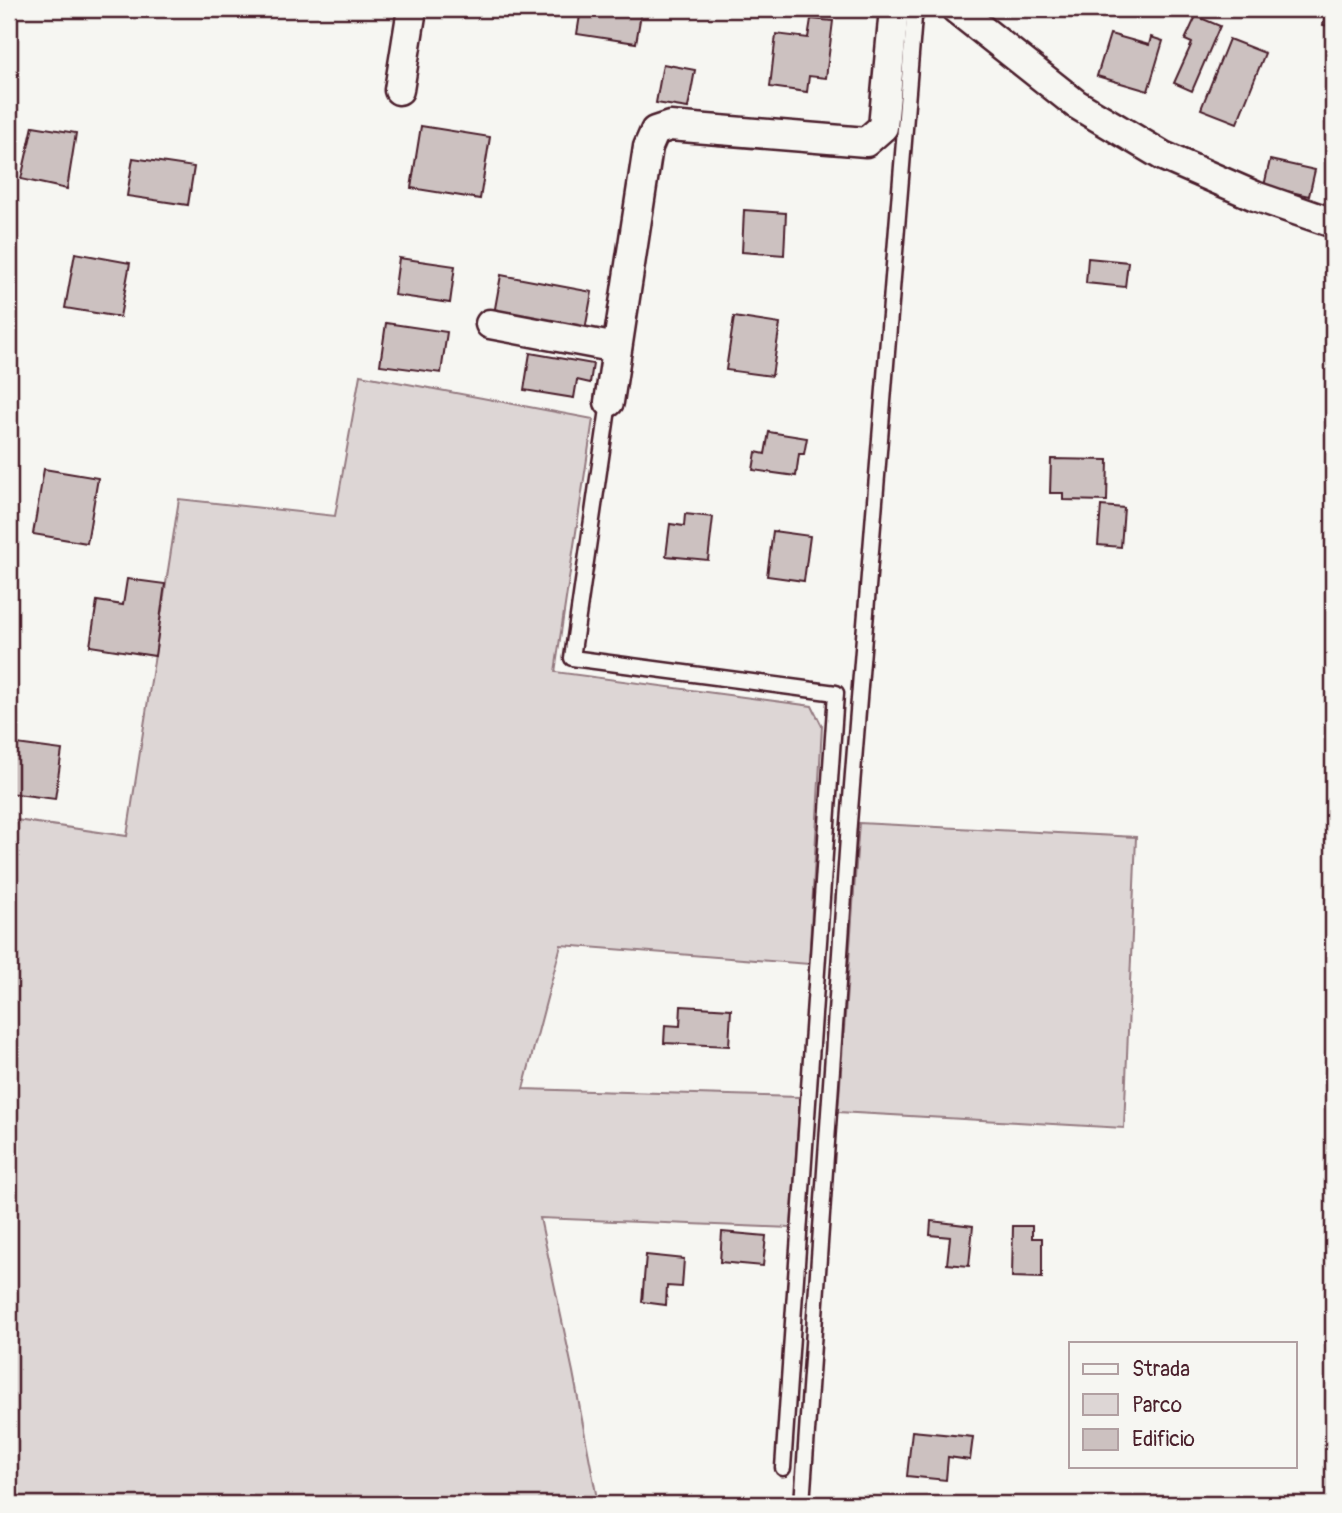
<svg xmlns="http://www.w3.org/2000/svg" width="1342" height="1513" font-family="Pangolin,sans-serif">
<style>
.green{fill:#ddd6d5;stroke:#947a80;stroke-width:2}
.building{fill:#ccc1c0;stroke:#4a1f2b;stroke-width:2}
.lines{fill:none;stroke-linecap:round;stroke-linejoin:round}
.lane-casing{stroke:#4a1f2b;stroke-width:19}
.street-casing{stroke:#4a1f2b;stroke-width:33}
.lane{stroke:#f6f6f2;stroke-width:14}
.street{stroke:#f6f6f2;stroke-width:28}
</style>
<rect width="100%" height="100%" fill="#f6f6f2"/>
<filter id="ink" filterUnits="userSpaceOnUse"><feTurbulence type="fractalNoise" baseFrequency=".0143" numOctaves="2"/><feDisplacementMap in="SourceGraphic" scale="14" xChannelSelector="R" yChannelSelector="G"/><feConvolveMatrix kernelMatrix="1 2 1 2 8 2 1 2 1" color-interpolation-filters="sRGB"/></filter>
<g filter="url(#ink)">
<!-- green -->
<g class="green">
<path d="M 360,375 L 593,419 L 555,672 L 812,706 L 822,726 L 809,964 L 561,945 L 523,1089 L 800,1097 L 791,1228 L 540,1218 L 573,1372 L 598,1504 L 9,1504 L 9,819 L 127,836 L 179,499 L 335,516 Z"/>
<path d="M 859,823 L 1136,837 L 1124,1128 L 838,1112 Z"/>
</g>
<!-- building -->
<g class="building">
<path d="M 581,9 L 608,9 L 641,14 L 636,43 L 577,34 Z"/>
<path d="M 1326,9 L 1333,9 L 1333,27 L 1323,25 Z"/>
<path d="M 1196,16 L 1220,26 L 1192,91 L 1174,83 L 1192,43 L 1185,40 Z"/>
<path d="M 811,19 L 833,21 L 826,78 L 809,76 L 807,92 L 770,87 L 776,34 L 808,38 Z"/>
<path d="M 1110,34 L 1149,45 L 1151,37 L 1163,41 L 1148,91 L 1097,76 Z"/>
<path d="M 1229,39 L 1265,53 L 1237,123 L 1201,109 Z"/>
<path d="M 663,64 L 695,70 L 688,108 L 656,103 Z"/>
<path d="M 33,126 L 76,133 L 67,189 L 21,179 Z"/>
<path d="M 421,126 L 490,137 L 480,199 L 411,188 Z"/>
<path d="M 133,158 L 194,167 L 188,205 L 127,196 Z"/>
<path d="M 1270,160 L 1315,170 L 1309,196 L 1264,186 Z"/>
<path d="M 744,210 L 786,213 L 784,255 L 742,252 Z"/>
<path d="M 75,253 L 130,263 L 120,317 L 65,308 Z"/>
<path d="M 399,258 L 455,266 L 450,303 L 394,295 Z"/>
<path d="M 1088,258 L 1128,262 L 1125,287 L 1086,283 Z"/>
<path d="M 501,275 L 592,292 L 585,330 L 494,314 Z"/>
<path d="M 734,317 L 780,324 L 772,376 L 726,370 Z"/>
<path d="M 386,323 L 447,332 L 441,373 L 380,365 Z"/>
<path d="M 530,353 L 593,364 L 590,383 L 577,380 L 574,398 L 524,390 Z"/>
<path d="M 769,432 L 807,438 L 804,454 L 799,454 L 796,476 L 753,470 L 756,452 L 765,454 Z"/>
<path d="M 1051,459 L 1108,460 L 1107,501 L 1063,500 L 1063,493 L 1050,493 Z"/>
<path d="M 44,469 L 98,478 L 87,543 L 33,534 Z"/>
<path d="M 1101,506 L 1124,508 L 1121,547 L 1098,545 Z"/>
<path d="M 685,514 L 713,517 L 708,560 L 666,556 L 670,524 L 684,526 Z"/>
<path d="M 773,531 L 810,536 L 804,581 L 767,576 Z"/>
<path d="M 127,579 L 165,584 L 155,656 L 90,646 L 97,601 L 123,605 Z"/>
<path d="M 9,743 L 62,750 L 55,799 L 9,793 Z"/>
<path d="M 681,1006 L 731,1009 L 729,1046 L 664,1043 L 665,1025 L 680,1026 Z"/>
<path d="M 931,1221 L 973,1226 L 969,1266 L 947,1264 L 950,1237 L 930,1235 Z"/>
<path d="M 1013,1226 L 1032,1226 L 1032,1238 L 1042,1238 L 1042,1278 L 1012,1277 Z"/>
<path d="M 722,1232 L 766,1236 L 763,1266 L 720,1262 Z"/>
<path d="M 646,1255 L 684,1259 L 682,1287 L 667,1286 L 666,1305 L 642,1302 Z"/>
<path d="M 912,1431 L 973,1437 L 970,1460 L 948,1457 L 946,1480 L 907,1476 Z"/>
</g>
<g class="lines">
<defs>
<g id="lane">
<path d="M 609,402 L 572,658 L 836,693 L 783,1468"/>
<path d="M 802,1504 L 849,823 L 914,17 L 920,9"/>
</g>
<g id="street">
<path d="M 956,9 L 1076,104 L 1163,156 L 1255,196 L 1333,223"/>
<path d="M 399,90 L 412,9"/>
<path d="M 490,324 L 617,348"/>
<path d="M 609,402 L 648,147 L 655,131 L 670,126 L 866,142 L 883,127 L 894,9"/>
</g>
</defs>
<!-- lane casing -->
<use href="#lane" class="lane-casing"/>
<!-- street casing -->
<use href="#street" class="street-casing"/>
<!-- lane -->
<use href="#lane" class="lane"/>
<!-- street -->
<use href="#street" class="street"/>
</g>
</g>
<!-- margin -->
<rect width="1342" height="1513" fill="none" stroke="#f6f6f2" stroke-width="35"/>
<rect x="18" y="18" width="1307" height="1478" fill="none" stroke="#4a1f2b" stroke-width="2.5" filter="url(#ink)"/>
<!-- legend -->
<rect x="1069" y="1342" width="228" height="126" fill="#f6f6f2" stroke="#b1a0a2" stroke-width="2"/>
<rect x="1083" y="1364" width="35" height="10" fill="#f6f6f2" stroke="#b1a0a2" stroke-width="2"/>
<text x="1132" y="1376" font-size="21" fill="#4a1f2b">Strada</text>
<rect x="1083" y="1394" width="35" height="21" fill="#ddd6d5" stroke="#b1a0a2" stroke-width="2"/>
<text x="1132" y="1412" font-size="21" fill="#4a1f2b">Parco</text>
<rect x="1083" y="1429" width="35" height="21" fill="#ccc1c0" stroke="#b1a0a2" stroke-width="2"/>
<text x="1132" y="1446" font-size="21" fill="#4a1f2b">Edificio</text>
</svg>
